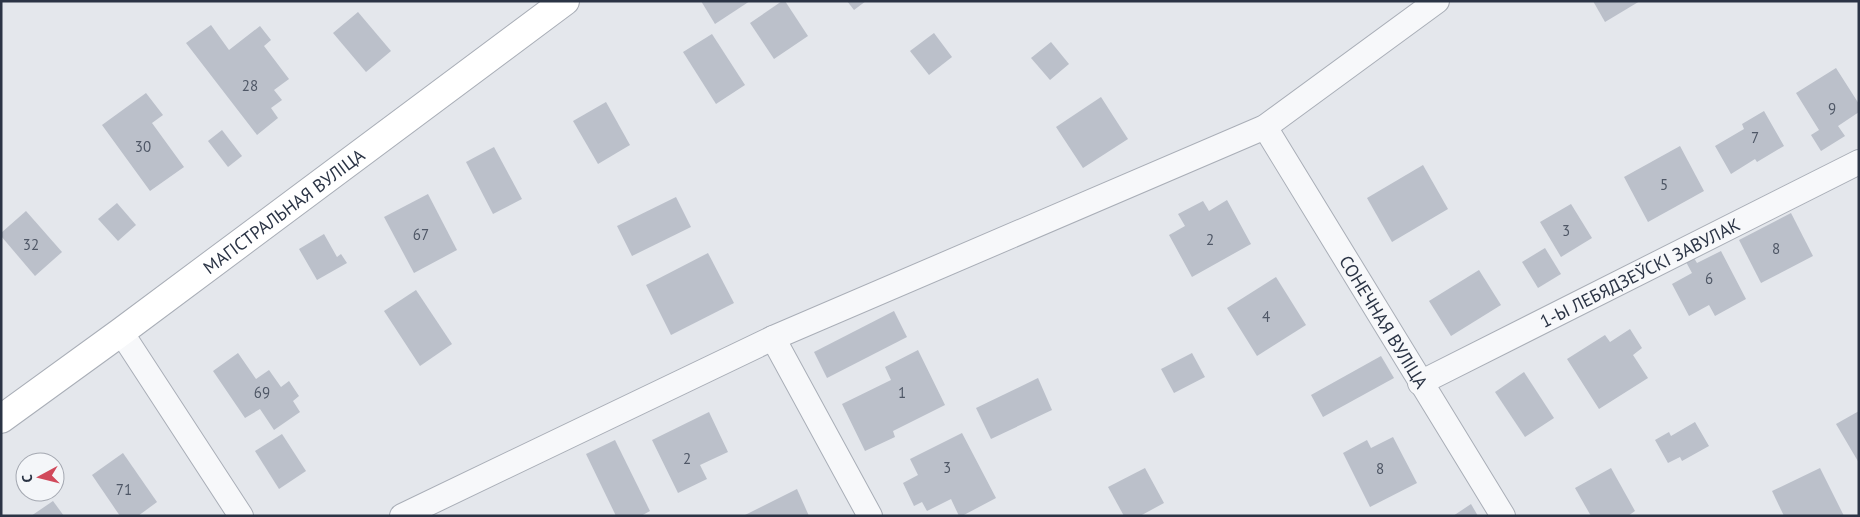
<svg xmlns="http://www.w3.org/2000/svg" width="1860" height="517" font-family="'PT Sans',sans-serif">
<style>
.building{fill:#bbc0ca}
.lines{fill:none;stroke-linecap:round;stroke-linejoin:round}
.minor-casing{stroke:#a9aeb7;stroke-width:26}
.secondary-casing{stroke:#a9aeb7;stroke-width:30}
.minor{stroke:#f7f8fa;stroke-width:24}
.secondary{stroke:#fff;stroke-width:28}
.labels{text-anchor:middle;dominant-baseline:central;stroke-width:4.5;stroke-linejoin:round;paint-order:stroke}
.number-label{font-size:15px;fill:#4f5766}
.street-label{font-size:18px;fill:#2b3445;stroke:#f4f6f9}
</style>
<rect width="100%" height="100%" fill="#e4e7ec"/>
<!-- building -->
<g class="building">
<path d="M 701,1 L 750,1 L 715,24 Z"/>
<path d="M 782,1 L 785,1 L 808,36 L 774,59 L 750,23 Z"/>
<path d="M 847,1 L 866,1 L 854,10 Z"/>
<path d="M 1593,1 L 1640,1 L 1605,22 Z"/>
<path d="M 358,12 L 391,51 L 366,72 L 333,33 Z"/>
<path d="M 211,25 L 229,50 L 260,26 L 271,40 L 264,46 L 289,79 L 274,90 L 282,100 L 271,108 L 278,118 L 257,135 L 186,43 Z"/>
<path d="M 934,33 L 952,57 L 929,75 L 910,51 Z"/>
<path d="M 712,34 L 745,85 L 716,104 L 683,52 Z"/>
<path d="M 1051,42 L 1069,64 L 1050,80 L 1031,58 Z"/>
<path d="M 1836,68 L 1859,104 L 1859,112 L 1838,126 L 1845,136 L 1821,151 L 1811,135 L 1819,130 L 1796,93 Z"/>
<path d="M 146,93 L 163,115 L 152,123 L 184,167 L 150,191 L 102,125 Z"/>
<path d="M 1101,97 L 1128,139 L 1083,168 L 1056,127 Z"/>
<path d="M 606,102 L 630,145 L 598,164 L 573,121 Z"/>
<path d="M 1764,111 L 1784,146 L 1757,162 L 1755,159 L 1731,174 L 1715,146 L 1744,129 L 1742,124 Z"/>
<path d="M 222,130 L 242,156 L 228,167 L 208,141 Z"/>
<path d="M 1680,146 L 1704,191 L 1648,222 L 1624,177 Z"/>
<path d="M 494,147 L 522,199 L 493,214 L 466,162 Z"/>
<path d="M 1423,165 L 1448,209 L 1392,242 L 1367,198 Z"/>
<path d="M 428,194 L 457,250 L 414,273 L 384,217 Z"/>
<path d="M 676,197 L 691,227 L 632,256 L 617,226 Z"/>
<path d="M 1227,200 L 1251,244 L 1192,277 L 1169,235 L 1185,226 L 1178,214 L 1203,201 L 1209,211 Z"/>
<path d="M 117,203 L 136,225 L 118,241 L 98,219 Z"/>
<path d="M 1571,204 L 1592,238 L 1561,257 L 1540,222 Z"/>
<path d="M 26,211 L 62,252 L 35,276 L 1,236 L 1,233 Z"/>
<path d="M 1791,213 L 1813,256 L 1761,283 L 1739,240 Z"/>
<path d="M 324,234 L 337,257 L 341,254 L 347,263 L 317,280 L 299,249 Z"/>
<path d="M 1545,248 L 1561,274 L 1538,288 L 1522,262 Z"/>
<path d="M 1721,251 L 1746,299 L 1715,316 L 1709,305 L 1689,316 L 1672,284 L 1692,273 L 1686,262 L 1694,258 L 1697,263 Z"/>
<path d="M 708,253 L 734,303 L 671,335 L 646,285 Z"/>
<path d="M 1479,270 L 1501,305 L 1451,336 L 1429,301 Z"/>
<path d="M 1276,277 L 1306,325 L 1257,356 L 1227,308 Z"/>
<path d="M 416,290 L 452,344 L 420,366 L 384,311 Z"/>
<path d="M 894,311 L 907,337 L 827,378 L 814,352 Z"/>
<path d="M 1630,329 L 1642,348 L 1633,355 L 1648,378 L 1599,409 L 1567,359 L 1605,335 L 1610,342 Z"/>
<path d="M 918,350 L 945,405 L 893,431 L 895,437 L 865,451 L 842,404 L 891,380 L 885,367 Z"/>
<path d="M 238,353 L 256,379 L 269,370 L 281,387 L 289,381 L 299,396 L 293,401 L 300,412 L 274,430 L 260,409 L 245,418 L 213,371 Z"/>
<path d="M 1192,353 L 1205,377 L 1174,393 L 1161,369 Z"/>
<path d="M 1381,356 L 1394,378 L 1323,417 L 1311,395 Z"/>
<path d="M 1524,372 L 1554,418 L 1525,437 L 1495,392 Z"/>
<path d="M 1038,378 L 1052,410 L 991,439 L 976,408 Z"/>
<path d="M 1859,411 L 1859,463 L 1836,424 Z"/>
<path d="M 709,412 L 728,452 L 700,465 L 707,479 L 678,493 L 652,440 Z"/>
<path d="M 1695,422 L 1709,446 L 1682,461 L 1680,457 L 1668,463 L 1655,440 L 1669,432 L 1671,436 Z"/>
<path d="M 962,433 L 996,498 L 962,516 L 959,516 L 951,499 L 927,511 L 922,502 L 914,506 L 903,483 L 918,475 L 910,459 Z"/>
<path d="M 282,434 L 306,471 L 279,489 L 255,451 Z"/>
<path d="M 1393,437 L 1417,483 L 1370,507 L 1343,453 L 1367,440 L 1371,448 Z"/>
<path d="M 615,440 L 650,511 L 641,516 L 616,516 L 586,454 Z"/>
<path d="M 123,453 L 157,502 L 138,516 L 120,516 L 92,475 Z"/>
<path d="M 1145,468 L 1164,503 L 1140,516 L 1124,516 L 1108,487 Z"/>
<path d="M 1611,468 L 1635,511 L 1628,516 L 1591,516 L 1575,488 Z"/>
<path d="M 1820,468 L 1844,516 L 1784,516 L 1772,491 Z"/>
<path d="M 797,489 L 809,516 L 743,516 Z"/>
<path d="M 53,501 L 64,516 L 31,516 Z"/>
<path d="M 1471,504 L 1478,516 L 1453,516 Z"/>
</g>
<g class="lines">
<defs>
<g id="minor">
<path id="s1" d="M 1265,127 L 1503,516"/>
<path d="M 121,332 L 241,516"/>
<path d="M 773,338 L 870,516"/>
<path id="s2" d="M 1420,383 L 1859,162"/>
<path d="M 402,516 L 773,338 L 1265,127 L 1437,1"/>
</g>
<g id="secondary">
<path id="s3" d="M 1,419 L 121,332 L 565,1"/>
</g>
</defs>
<!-- minor casing -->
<use href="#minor" class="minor-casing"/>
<!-- secondary casing -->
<use href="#secondary" class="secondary-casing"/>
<!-- minor -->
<use href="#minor" class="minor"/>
<!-- secondary -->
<use href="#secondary" class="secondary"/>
</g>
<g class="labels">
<!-- number labels -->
<g class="number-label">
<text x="250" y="85">28</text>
<text x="1832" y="108">9</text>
<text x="1755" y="137">7</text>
<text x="143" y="146">30</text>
<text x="1664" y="184">5</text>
<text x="1566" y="230">3</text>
<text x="421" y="234">67</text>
<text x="1210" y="239">2</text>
<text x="31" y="244">32</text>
<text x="1776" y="248">8</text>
<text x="1709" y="278">6</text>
<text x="1266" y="316">4</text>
<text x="262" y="392">69</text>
<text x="902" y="392">1</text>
<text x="687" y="458">2</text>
<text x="947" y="467">3</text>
<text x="1380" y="468">8</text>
<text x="124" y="489">71</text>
</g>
<!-- street labels -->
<g class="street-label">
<text stroke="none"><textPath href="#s3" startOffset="351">МАГІСТРАЛЬНАЯ ВУЛІЦА</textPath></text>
<text stroke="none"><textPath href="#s2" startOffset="246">1-Ы ЛЕБЯДЗЕЎСКІ ЗАВУЛАК</textPath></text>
<text stroke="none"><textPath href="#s1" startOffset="228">СОНЕЧНАЯ ВУЛІЦА</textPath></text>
</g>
</g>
<!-- border -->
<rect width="1860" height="517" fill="none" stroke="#2b3445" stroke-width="5"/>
<!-- north arrow -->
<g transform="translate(40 477) rotate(263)"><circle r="24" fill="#f4f6f9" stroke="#a4a8b1"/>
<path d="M0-4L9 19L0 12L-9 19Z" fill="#d1495b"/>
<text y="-8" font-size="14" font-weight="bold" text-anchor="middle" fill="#2b3445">С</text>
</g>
</svg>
